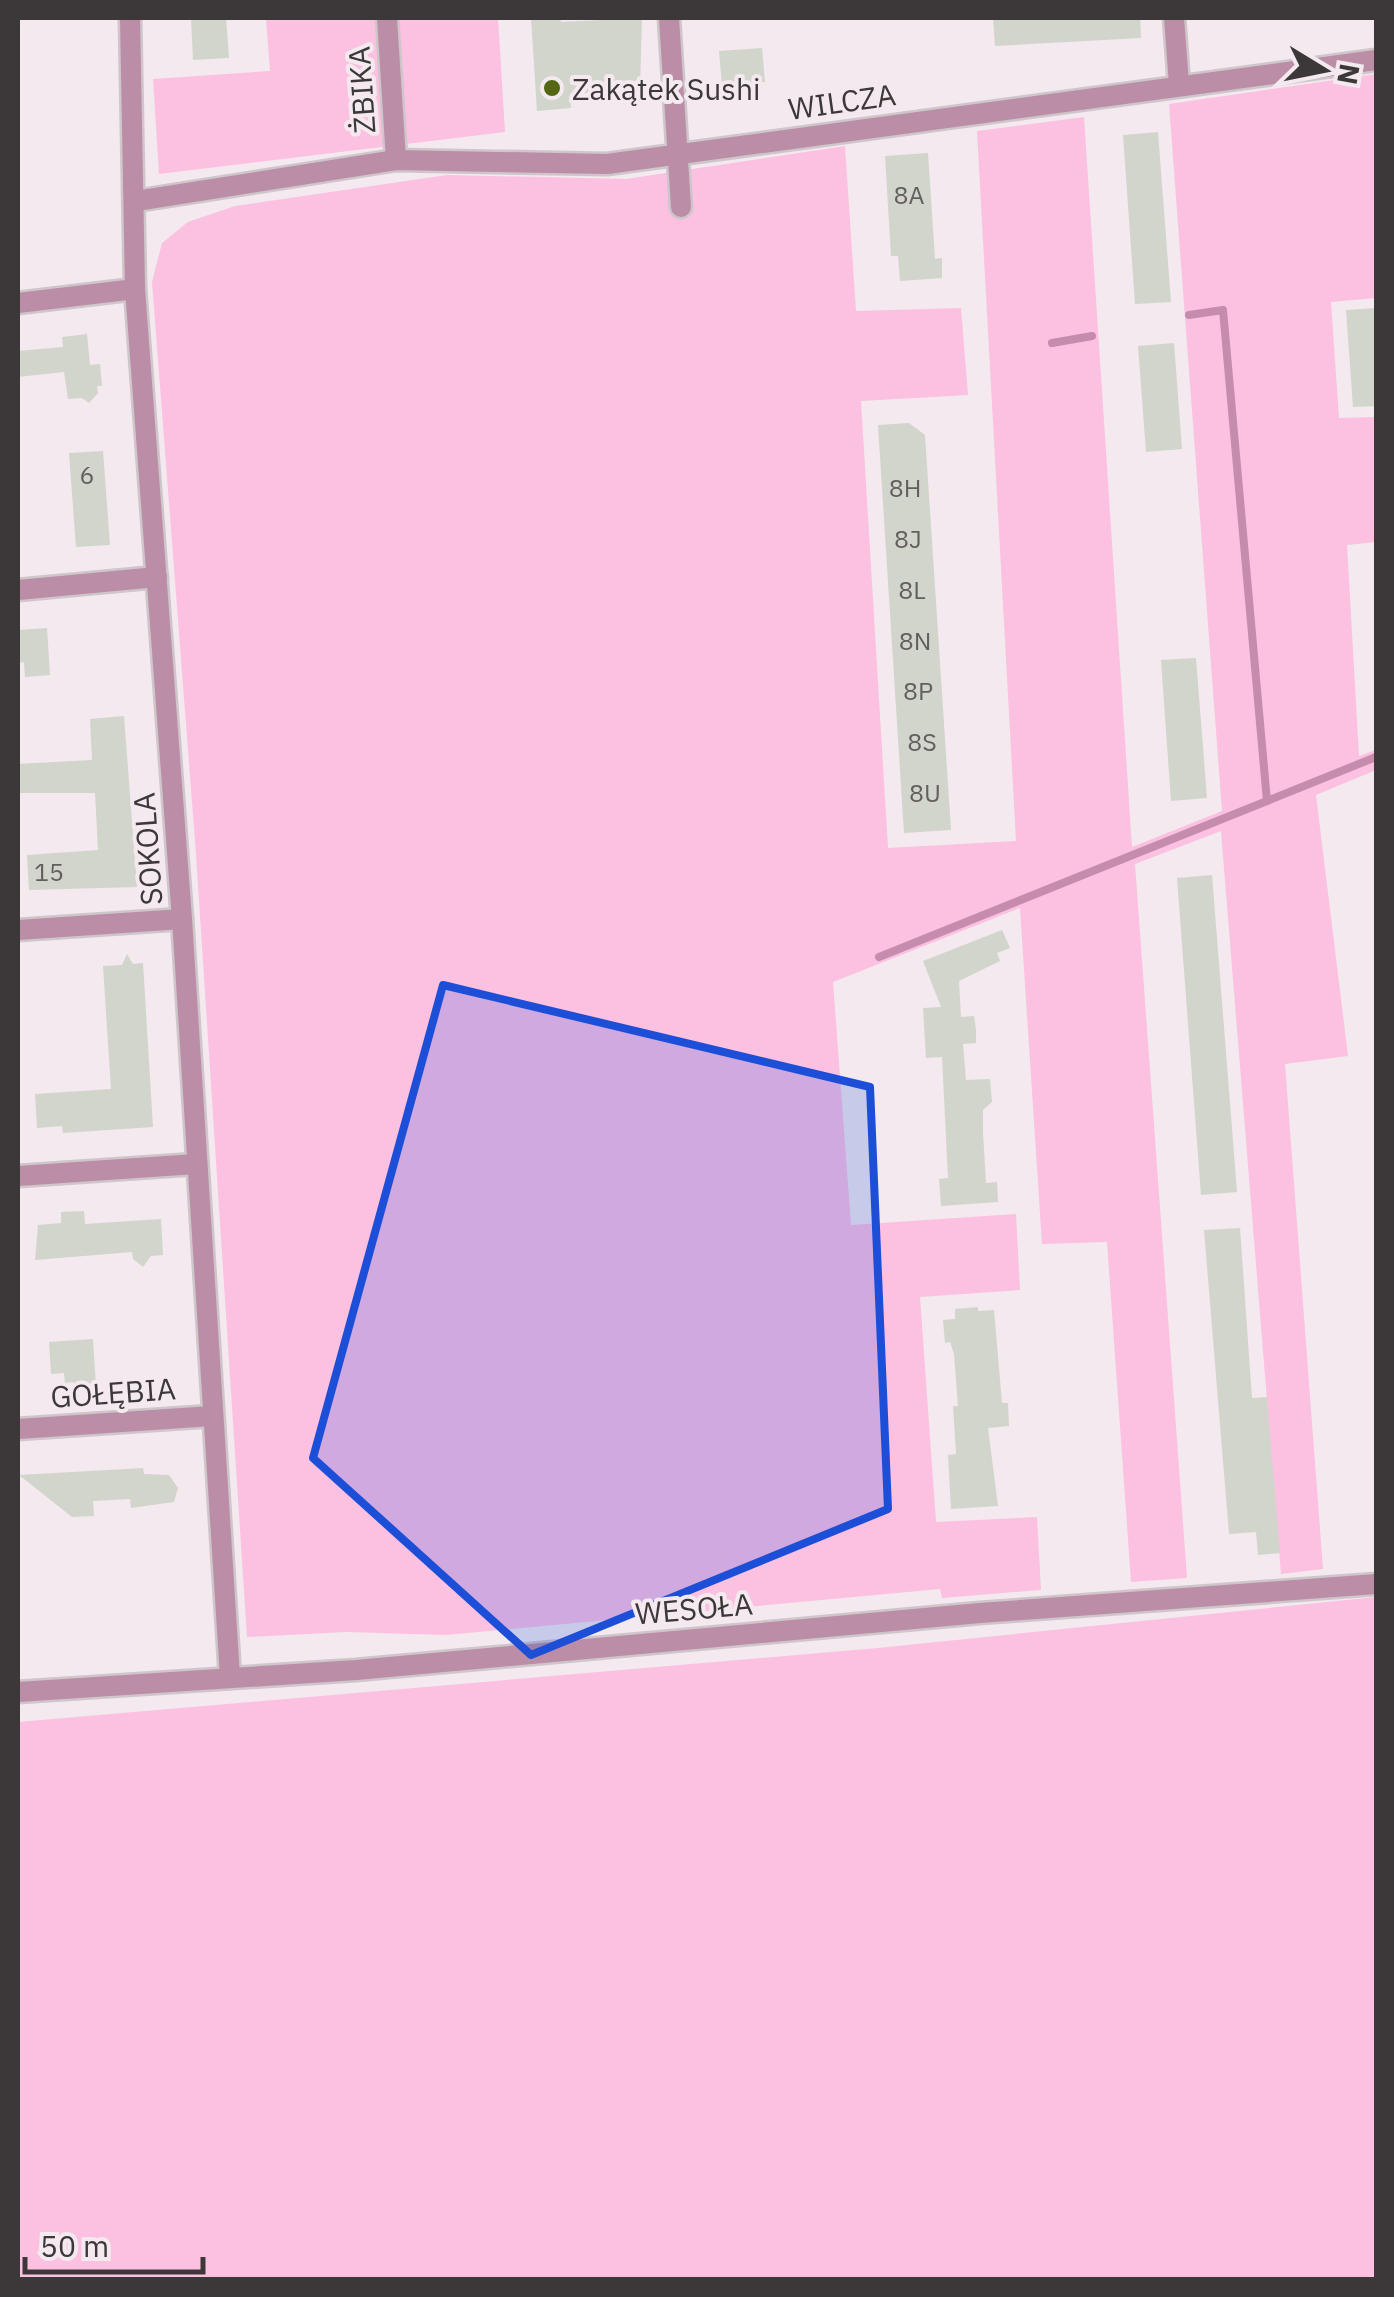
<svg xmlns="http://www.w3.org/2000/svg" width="1394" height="2297" font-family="'IBM Plex Sans',sans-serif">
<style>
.green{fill:#fcc0e1}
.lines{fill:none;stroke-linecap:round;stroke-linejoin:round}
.stream{stroke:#c68cad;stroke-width:8}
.building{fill:#d2d5cc}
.street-casing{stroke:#cec6ca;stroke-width:25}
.street{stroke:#bb8da6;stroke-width:20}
.marked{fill:#1d4ed8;fill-opacity:0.2;stroke:#1d4ed8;stroke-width:8;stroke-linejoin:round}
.poi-dot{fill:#536714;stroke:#f3e9ee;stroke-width:4}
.labels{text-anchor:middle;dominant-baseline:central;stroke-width:8;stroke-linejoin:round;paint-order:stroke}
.number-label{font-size:25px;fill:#625f5e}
.poi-label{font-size:30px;fill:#3c383a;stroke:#f3e9ee;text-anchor:start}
.street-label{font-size:30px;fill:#3c383a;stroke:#f3e9ee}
</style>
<rect width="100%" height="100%" fill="#f3e9ee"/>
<!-- green -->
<g class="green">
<path d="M 266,18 L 498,18 L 505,132 L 159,174 L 153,79 L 270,71 Z"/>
<path d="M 1376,74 L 1376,298 L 1331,302 L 1339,418 L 1376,417 L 1376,542 L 1347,545 L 1359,756 L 1376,750 L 1376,770 L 1316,795 L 1348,1056 L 1285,1064 L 1323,1569 L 1281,1574 L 1221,831 L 1135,864 L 1187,1578 L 1131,1582 L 1107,1242 L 1042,1244 L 1020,908 L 833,982 L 851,1225 L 1016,1214 L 1020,1290 L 920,1297 L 936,1522 L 1037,1517 L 1041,1590 L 942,1598 L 940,1589 L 446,1635 L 346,1632 L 247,1637 L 196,854 L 152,282 L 162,243 L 188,222 L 235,206 L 447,175 L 626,179 L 845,146 L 856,311 L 961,308 L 968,395 L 861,401 L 888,848 L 1016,841 L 977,131 L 1084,117 L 1132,847 L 1222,811 L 1169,104 Z"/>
<path d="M 1376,1597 L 1376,2279 L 18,2279 L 18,1722 L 878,1648 Z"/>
</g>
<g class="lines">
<!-- stream -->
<g class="stream">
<path d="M 1189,315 L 1223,310 L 1267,801 L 1376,757"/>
<path d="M 1052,343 L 1092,336"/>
<path d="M 879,957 L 1267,801"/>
</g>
</g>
<!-- building -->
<g class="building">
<path d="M 191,18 L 226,18 L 229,58 L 193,60 Z"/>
<path d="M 531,18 L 560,18 L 561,22 L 642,18 L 640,89 L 570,94 L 571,108 L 537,111 Z"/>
<path d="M 993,18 L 1140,18 L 1141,38 L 995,46 Z"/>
<path d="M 762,48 L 765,82 L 722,86 L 719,51 Z"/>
<path d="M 1158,132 L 1171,302 L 1135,304 L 1123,135 Z"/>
<path d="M 928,153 L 935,259 L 942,258 L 942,278 L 900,281 L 898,256 L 891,256 L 885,156 Z"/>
<path d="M 1376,308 L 1376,406 L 1353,407 L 1346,310 Z"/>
<path d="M 87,334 L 90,365 L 100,364 L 102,386 L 97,386 L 98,393 L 89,403 L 82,398 L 68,399 L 64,372 L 18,377 L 18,351 L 63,347 L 62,337 Z"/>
<path d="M 1174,343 L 1182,449 L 1146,452 L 1138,346 Z"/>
<path d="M 909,423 L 925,435 L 951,830 L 904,833 L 878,425 Z"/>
<path d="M 103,451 L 110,545 L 76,547 L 69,453 Z"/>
<path d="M 47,628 L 50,675 L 25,677 L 24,662 L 18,663 L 18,630 Z"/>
<path d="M 1196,658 L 1207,798 L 1171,801 L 1161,660 Z"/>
<path d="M 124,716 L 137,887 L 29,890 L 27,855 L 98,850 L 95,793 L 18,793 L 18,764 L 92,760 L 90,719 Z"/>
<path d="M 1212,875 L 1237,1192 L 1201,1195 L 1177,878 Z"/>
<path d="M 1002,930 L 1010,948 L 997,953 L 1000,961 L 959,981 L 961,1017 L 974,1016 L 976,1030 L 976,1043 L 963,1044 L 966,1080 L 990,1079 L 992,1102 L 983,1110 L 983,1132 L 986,1183 L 997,1182 L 998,1202 L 941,1206 L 939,1179 L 948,1178 L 942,1057 L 926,1058 L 923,1008 L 941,1007 L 923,961 Z"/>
<path d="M 127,954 L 133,964 L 143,963 L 153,1127 L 63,1133 L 62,1126 L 37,1128 L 35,1094 L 111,1089 L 103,966 L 122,965 Z"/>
<path d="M 84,1211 L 85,1224 L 161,1219 L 163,1255 L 151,1256 L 143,1267 L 133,1259 L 132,1252 L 35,1260 L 38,1225 L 61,1223 L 61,1212 Z"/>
<path d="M 1240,1228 L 1252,1398 L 1267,1397 L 1280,1553 L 1258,1555 L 1256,1532 L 1229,1534 L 1204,1230 Z"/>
<path d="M 978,1307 L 978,1311 L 994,1310 L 1002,1403 L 1008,1403 L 1009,1426 L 988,1428 L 998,1506 L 951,1509 L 948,1455 L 956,1454 L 953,1406 L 958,1406 L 954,1354 L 950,1342 L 945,1343 L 943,1320 L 955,1319 L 955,1309 Z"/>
<path d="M 93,1339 L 96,1386 L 74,1387 L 73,1382 L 65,1383 L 64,1373 L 51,1374 L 49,1342 Z"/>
<path d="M 143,1468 L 144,1474 L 169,1475 L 178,1488 L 174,1502 L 131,1508 L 130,1499 L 93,1501 L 94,1516 L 72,1517 L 19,1475 Z"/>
</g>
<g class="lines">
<defs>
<g id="street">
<path d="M 130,18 L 135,289 L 182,919 L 230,1677"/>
<path d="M 387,18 L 396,160"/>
<path d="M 669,18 L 681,207"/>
<path d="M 1174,18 L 1179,84"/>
<path d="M 136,201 L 396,160 L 607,164 L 1376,60"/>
<path d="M 18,303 L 135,289"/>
<path d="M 18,590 L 157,577"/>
<path d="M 18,930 L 182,919"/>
<path d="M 18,1176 L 196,1164"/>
<path d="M 18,1429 L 212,1416"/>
<path d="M 18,1692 L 356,1670 L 980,1613 L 1376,1584"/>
</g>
</defs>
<!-- street casing -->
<use href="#street" class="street-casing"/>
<!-- street -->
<use href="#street" class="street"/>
</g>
<!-- marked area -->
<path class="marked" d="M 443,985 L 870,1087 L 888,1509 L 531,1655 L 313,1458 Z"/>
<!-- markers -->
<circle class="poi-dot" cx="552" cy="88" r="10"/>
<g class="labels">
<!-- number labels -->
<g class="number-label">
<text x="909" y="194">8A</text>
<text x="87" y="474">6</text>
<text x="905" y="487">8H</text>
<text x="908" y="538">8J</text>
<text x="912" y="589">8L</text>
<text x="915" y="640">8N</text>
<text x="918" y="690">8P</text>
<text x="922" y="741">8S</text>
<text x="925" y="792">8U</text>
<text x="49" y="871">15</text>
</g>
<!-- poi labels -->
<g class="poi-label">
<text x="572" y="88">Zakątek Sushi</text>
</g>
<!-- street labels -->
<g class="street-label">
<text transform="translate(361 90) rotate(-94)">ŻBIKA</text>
<text transform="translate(842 101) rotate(-8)">WILCZA</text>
<text transform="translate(147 849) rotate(-94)">SOKOLA</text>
<text transform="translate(113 1392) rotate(-4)">GOŁĘBIA</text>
<text transform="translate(694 1608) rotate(-5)">WESOŁA</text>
</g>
</g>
<!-- border -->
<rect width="1394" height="2297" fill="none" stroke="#3c383a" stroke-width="40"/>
<!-- north arrow -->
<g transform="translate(1324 70) rotate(100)" stroke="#f3e9ee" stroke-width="8" paint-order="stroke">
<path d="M0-8L18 38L0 25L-18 38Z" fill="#3c383a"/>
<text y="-15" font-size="28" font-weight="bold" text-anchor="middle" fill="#3c383a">N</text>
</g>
<!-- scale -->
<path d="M25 2257v15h178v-15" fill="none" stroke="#3c383a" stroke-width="5"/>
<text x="40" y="2257" font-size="30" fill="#3c383a" stroke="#f3e9ee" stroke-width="8" paint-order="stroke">50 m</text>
</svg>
